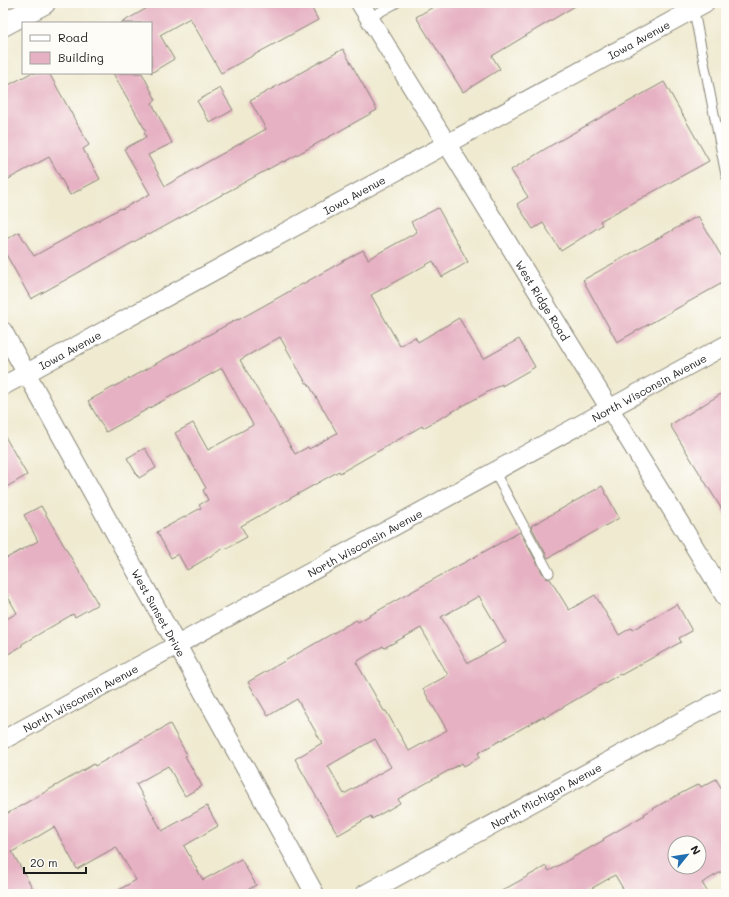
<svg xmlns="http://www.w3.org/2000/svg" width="729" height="897" font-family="Mali,sans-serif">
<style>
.building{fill:#e6b1c3;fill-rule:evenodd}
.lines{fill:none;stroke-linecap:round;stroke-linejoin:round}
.service-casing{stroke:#868376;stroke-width:11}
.minor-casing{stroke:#868376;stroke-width:20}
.tertiary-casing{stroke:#868376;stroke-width:24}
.service{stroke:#fff;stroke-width:9}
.minor{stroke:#fff;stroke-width:18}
.tertiary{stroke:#fff;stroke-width:22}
.labels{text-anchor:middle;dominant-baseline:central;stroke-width:4;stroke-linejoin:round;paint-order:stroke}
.street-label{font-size:11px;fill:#1c1c1c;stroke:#fdfcf7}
</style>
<rect width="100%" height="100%" fill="#fdfcf7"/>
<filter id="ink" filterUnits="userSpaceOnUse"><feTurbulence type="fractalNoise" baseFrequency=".025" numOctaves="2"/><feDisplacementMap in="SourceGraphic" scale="8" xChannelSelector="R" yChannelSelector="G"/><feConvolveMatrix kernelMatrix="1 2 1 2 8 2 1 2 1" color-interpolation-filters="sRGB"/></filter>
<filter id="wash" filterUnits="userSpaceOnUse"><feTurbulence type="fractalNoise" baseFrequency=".012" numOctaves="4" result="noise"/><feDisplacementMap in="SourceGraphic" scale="16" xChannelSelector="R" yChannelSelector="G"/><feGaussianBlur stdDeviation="0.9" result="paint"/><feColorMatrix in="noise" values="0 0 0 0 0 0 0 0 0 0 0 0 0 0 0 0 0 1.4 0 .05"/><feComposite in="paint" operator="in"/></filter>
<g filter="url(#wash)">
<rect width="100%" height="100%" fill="#efead0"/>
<g id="blocks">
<!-- building -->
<g class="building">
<path d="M 156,3 L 309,3 L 318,20 L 221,73 L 190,18 L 160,35 L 174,59 L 151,73 L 151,23 L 121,23 Z"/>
<path d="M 440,3 L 580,3 L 492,56 L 500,69 L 463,92 L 433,43 L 433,44 L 416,17 Z"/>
<path d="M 343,49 L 377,110 L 284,162 L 283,161 L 149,235 L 148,234 L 31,299 L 3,249 L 3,241 L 19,232 L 34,256 L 121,208 L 122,209 L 150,194 L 124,149 L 146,137 L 144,132 L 146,131 L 113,73 L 142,73 L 156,100 L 152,103 L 172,143 L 148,155 L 165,186 L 266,129 L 250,101 Z"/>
<path d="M 31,73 L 49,73 L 89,145 L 83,149 L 100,179 L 70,195 L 49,157 L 3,182 L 3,88 Z"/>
<path d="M 664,82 L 709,161 L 600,221 L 602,225 L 561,251 L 543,223 L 533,229 L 517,204 L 528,197 L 511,170 L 550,146 Z"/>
<path d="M 220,88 L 233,110 L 210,123 L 197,101 Z"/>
<path d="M 438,208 L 468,262 L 442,277 L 433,261 L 371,295 L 400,346 L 415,337 L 418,342 L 459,318 L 483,359 L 519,339 L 535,367 L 502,386 L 502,384 L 423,428 L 422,426 L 340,473 L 339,471 L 241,526 L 247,537 L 225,549 L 224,548 L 187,570 L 178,554 L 171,558 L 157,532 L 201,508 L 199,505 L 208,500 L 203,490 L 206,488 L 175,433 L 193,423 L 208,450 L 253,425 L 222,368 L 106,432 L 88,401 L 199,340 L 238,319 L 238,320 L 274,300 L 363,250 L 368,259 L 417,232 L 411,222 ZM 280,337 L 306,383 L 308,383 L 337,433 L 309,449 L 308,447 L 295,454 L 240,360 Z"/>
<path d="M 698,216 L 726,264 L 726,281 L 617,342 L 583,280 Z"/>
<path d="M 726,391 L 726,516 L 670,425 Z"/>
<path d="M 3,433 L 27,475 L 3,489 Z"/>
<path d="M 145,448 L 156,468 L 139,478 L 127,458 Z"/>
<path d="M 602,486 L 619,518 L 548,558 L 531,526 Z"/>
<path d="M 41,506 L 98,604 L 75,617 L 73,614 L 22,644 L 22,646 L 3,657 L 3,621 L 17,613 L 3,588 L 3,560 L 38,541 L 24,515 Z"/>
<path d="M 520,532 L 544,576 L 546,578 L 550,579 L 569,610 L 595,595 L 619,635 L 631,628 L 632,630 L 677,604 L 692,631 L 679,638 L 681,642 L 621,675 L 620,674 L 544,718 L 544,716 L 478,753 L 480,757 L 464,766 L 462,763 L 398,799 L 400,803 L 372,819 L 371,816 L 338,835 L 295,759 L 322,743 L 297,699 L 268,716 L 248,682 L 356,620 L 358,622 L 436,578 ZM 479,596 L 506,642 L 468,663 L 441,617 ZM 421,628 L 448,675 L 423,689 L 447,730 L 409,751 L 386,711 L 384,711 L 356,662 L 383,646 L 384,648 ZM 375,739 L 391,767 L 344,794 L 328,766 Z"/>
<path d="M 170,724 L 187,755 L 185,756 L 202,786 L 185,796 L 168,766 L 136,784 L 162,831 L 207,806 L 218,826 L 184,846 L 203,880 L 241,859 L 256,885 L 241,894 L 112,894 L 136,880 L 116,847 L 77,869 L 54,827 L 12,852 L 36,894 L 3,894 L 3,816 L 94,764 L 95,766 Z"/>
<path d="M 716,779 L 726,796 L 726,869 L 702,883 L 709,894 L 626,894 L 615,875 L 582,894 L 496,894 L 546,866 L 549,871 L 604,840 L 603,839 L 645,815 L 644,814 L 672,798 L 699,784 L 701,787 ZM 675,843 L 699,843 L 699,867 L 675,867 Z"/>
</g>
</g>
</g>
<g filter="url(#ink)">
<use href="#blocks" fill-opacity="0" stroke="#868376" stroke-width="1"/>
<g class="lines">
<defs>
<g id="service">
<path d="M 693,6 L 726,175"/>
<path d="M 369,18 L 396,3"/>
<path d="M 494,471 L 549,573"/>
</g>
<g id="minor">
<path id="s1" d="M 360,3 L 447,144 L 726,598"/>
<path id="s2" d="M 3,331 L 315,894"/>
<path id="s3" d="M 3,386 L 705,3"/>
<path id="s4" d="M 3,740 L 726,345"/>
<path id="s5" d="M 365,894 L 726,697"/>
</g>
<path id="tertiary" d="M 3,25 L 44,3"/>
</defs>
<!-- service casing -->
<use href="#service" class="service-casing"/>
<!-- minor casing -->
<use href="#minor" class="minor-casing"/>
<!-- tertiary casing -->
<use href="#tertiary" class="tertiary-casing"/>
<!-- service -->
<use href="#service" class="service"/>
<!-- minor -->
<use href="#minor" class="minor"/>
<!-- tertiary -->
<use href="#tertiary" class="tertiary"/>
</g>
</g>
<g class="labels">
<!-- street labels -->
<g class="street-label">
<text stroke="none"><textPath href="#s3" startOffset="724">Iowa Avenue</textPath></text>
<text stroke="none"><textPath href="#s3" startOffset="400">Iowa Avenue</textPath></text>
<text stroke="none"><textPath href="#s1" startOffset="349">West Ridge Road</textPath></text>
<text stroke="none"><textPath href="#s3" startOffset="76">Iowa Avenue</textPath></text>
<text stroke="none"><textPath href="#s4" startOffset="736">North Wisconsin Avenue</textPath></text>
<text stroke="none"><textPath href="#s4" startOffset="412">North Wisconsin Avenue</textPath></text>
<text stroke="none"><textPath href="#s2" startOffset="322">West Sunset Drive</textPath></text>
<text stroke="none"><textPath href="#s4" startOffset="88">North Wisconsin Avenue</textPath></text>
<text stroke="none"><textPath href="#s5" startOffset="206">North Michigan Avenue</textPath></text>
</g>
</g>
<!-- margin -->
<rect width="729" height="897" fill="none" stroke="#fdfcf7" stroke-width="16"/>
<!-- legend -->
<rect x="22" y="22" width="130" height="52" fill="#fdfcf7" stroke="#a3a29f"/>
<rect x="30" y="35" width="20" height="6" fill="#ffffff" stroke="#a3a29f"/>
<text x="58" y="42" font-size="12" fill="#1c1c1c">Road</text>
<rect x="30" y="52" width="20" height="12" fill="#e6b1c3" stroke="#a3a29f"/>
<text x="58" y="62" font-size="12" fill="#1c1c1c">Building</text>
<!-- north arrow -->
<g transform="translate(687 855) rotate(60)"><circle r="19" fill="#fdfcf7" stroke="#a3a29f"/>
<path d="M0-3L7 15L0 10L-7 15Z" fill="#1f6fb2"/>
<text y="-6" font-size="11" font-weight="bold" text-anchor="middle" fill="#1c1c1c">N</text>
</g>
<!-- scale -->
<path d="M24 867v6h62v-6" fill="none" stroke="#1c1c1c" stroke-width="2"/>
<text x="30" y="867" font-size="12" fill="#1c1c1c" stroke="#fdfcf7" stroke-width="3" paint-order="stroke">20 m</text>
</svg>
